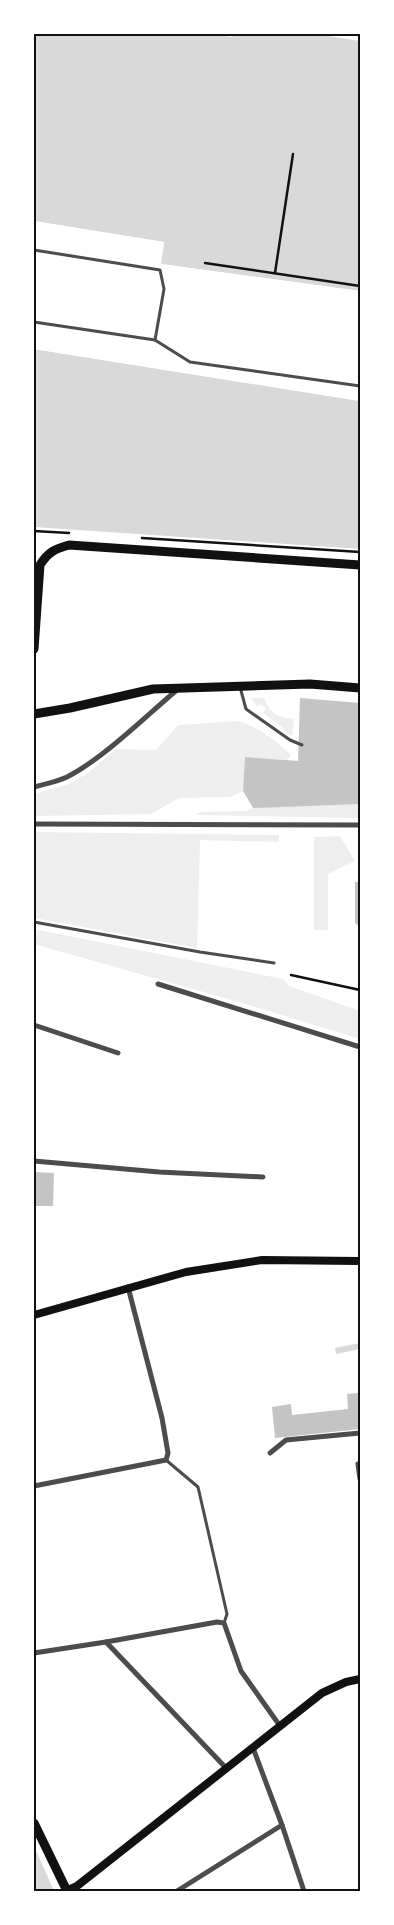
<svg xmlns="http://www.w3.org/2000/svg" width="394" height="1925" font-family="Bitter,serif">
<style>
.green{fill:#eee}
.water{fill:#d9d9d9}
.pier{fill:#fff}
.building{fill:#c4c4c4}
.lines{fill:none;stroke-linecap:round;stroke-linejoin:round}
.path{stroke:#111;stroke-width:2.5}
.service{stroke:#4c4c4c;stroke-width:3}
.minor{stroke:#4c4c4c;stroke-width:5}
.secondary{stroke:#111;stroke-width:8}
.primary{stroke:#111;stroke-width:9}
.neatline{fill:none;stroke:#111;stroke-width:2}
</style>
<rect width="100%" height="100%" fill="#fff"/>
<!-- green -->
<g class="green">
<path d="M 251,698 L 264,698 C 271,714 276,717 294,719 L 292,736 L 286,734 L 281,726 L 263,713 L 266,708 L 259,704 L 257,707 Z"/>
<path d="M 238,721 C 259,727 275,740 291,755 L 287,760 L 245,757 L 243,791 L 230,797 L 179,798 L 151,814 L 34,816 L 34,794 L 69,784 L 89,772 L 116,749 L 156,750 L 178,725 Z"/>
<path d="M 360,804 L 360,818 L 196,815 L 201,812 L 246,811 L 253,808 L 264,806 Z"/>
<path d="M 34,832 L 279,835 L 279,842 L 200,840 L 197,948 L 34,918 Z"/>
<path d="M 340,836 L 355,861 L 328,874 L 328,930 L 314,930 L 314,837 Z"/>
<path d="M 34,929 L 283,979 L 289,986 L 360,1011 L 360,1039 L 239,1002 L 34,944 Z"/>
</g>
<!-- water -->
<g class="water">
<path d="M 34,34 L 210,34 L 232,37 L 234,34 L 315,34 L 360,41 L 360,291 L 161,264 L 164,242 L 34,221 Z"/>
<path d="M 34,349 L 360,401 L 360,549 L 34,527 Z"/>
<path d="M 360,1343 L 360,1349 L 336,1354 L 335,1348 Z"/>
<path d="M 34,1846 L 54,1891 L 34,1891 Z"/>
</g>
<!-- pier -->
<g class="pier">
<path d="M 34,221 L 164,242 L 161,264 L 360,291 L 360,294 L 160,267 L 158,264 L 161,244 L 34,224 Z"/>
<path d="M 34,346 L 360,399 L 360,401 L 34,349 Z"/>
</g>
<!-- building -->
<g class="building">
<path d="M 300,698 L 360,703 L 360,804 L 253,808 L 243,791 L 245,757 L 298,761 Z"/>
<path d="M 355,882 L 360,882 L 360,927 L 355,923 Z"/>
<path d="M 34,1172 L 54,1173 L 53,1206 L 34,1206 Z"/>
<path d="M 359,1393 L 360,1429 L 275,1438 L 272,1407 L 291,1404 L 292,1415 L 348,1409 L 347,1394 Z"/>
</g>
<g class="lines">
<!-- path -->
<g class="path">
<path d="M 205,263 L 360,286"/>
<path d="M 275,273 L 293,154"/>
<path d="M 34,531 L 69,533"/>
<path d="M 142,538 L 360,552"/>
<path d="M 291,975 L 360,990"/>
</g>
<!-- service -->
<g class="service">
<path d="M 34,250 L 160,270 L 164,289 L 155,340"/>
<path d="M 34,322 L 155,340 L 190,362 L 360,386"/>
<path d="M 240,687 L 246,709 L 290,740 L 302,745"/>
<path d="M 34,922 L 200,952 L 274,963"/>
<path d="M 166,1460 L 198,1487 L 227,1614 L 224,1623"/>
</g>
<!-- minor -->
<g class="minor">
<path d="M 34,787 C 45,784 56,782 67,777 C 104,758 146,716 178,689"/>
<path d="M 34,824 L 360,825"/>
<path d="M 158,984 L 360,1047"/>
<path d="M 34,1025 L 118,1053"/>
<path d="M 34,1161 L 159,1172 L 263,1177"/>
<path d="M 270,1453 L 286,1440 L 360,1433"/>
<path d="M 358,1464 L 360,1479"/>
<path d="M 34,1486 L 166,1460 L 168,1453 L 162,1418 L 128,1287"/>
<path d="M 106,1642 L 227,1769"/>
<path d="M 34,1653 L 106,1642 L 217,1622 L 224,1623 L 241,1671 L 280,1726"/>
<path d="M 253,1748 L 282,1825 L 304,1891"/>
<path d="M 177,1891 L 282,1825"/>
</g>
<!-- secondary -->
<g class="secondary">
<path d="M 34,1315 L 186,1272 L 262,1260 L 360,1261"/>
<path d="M 66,1891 L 77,1886 L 322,1693 L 346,1682 L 360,1679"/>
</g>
<!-- primary -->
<g class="primary">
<path d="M 34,649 L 40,565 C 48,552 55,549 69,545 L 360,565"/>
<path d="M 34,714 L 70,708 L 153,689 L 310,684 L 360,688"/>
<path d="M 34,1823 L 67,1891"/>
</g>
</g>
<!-- border -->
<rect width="394" height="1925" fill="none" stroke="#ffffff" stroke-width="70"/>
<rect x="35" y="35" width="324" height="1855" class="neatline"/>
</svg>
